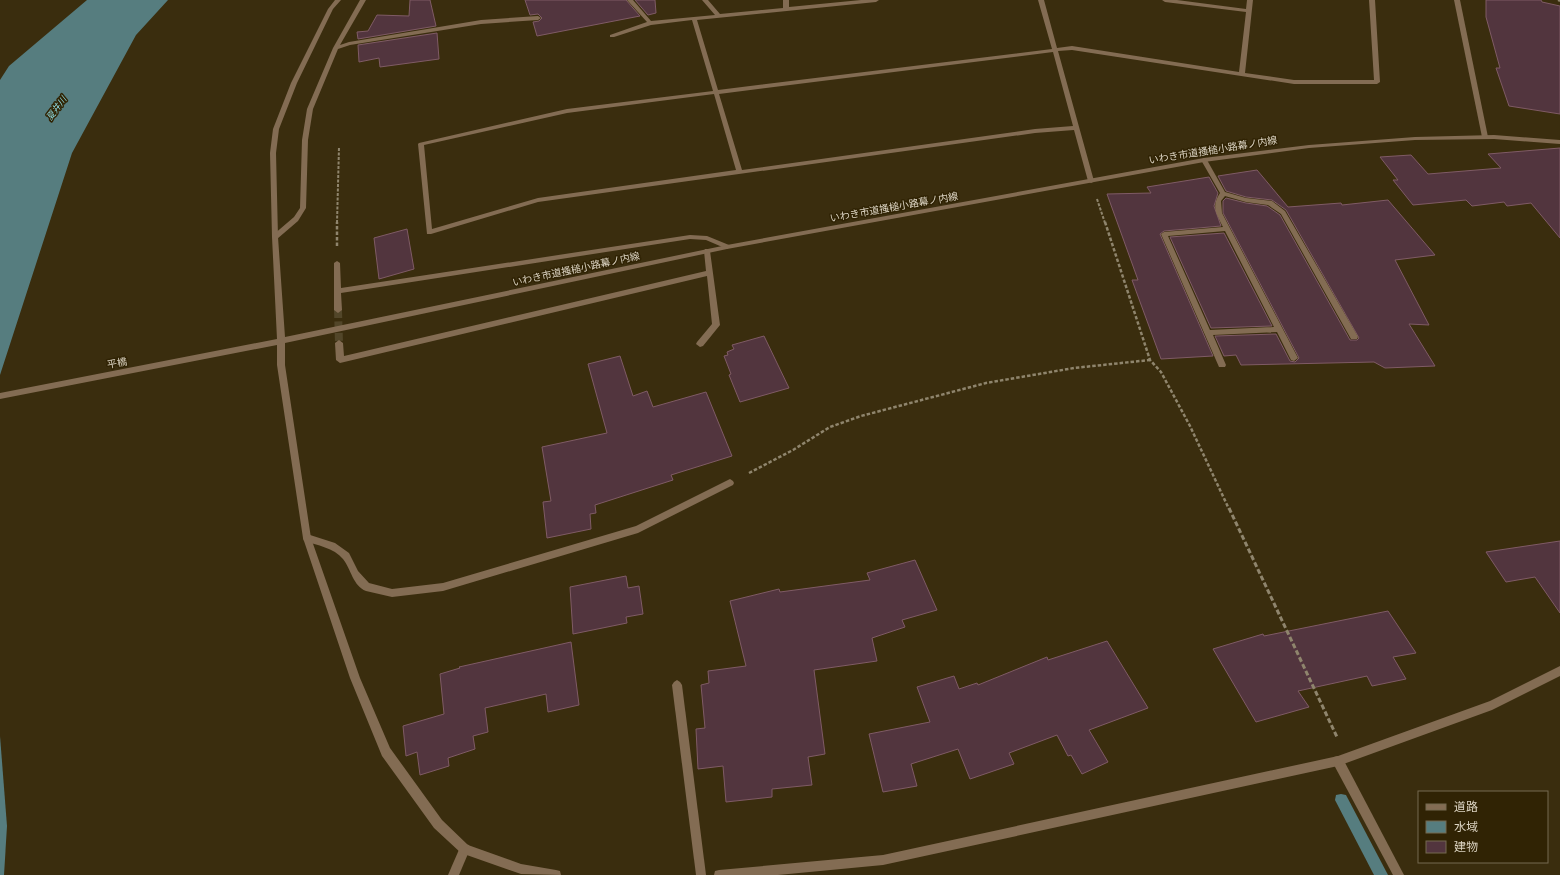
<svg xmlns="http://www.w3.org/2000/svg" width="1560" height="875" font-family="Quicksand,'Noto Sans JP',sans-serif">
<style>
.water{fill:#567d7f}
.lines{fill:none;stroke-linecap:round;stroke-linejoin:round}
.stream{fill:#567d7f;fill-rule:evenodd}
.building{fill:#52353e;stroke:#7f5b65}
.minor-tunnel{stroke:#524629;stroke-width:8;stroke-dasharray:8 3.5;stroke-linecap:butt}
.path-far2{stroke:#8f856d;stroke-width:2;stroke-dasharray:3 1.5;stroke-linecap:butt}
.path-far1{stroke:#8f856d;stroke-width:2.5;stroke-dasharray:3.5 2;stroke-linecap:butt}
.path{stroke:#8f856d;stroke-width:3;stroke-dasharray:5 2.5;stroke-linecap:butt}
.minor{fill:#836c53;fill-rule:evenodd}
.tertiary{fill:#836c53;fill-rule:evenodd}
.labels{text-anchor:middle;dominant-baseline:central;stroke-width:3;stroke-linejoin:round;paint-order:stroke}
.far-water-label{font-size:9px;font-style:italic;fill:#8cd6dc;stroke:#302304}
.street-label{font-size:10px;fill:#dcd4c3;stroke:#302304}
</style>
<rect width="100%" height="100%" fill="#3a2d0e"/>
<!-- water -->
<g class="water">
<path d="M 87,0 L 168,0 L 136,35 L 72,153 L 0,375 L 0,80 L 9,66 Z"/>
<path d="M 0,736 L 7,826 L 4,875 L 0,875 Z"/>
</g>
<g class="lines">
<!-- stream -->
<path class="stream" d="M 1341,794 L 1346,795 L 1388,875 L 1374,875 L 1335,800 L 1336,795 Z"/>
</g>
<!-- building -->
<g class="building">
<path d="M 410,0 L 430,0 L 436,26 L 358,39 L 357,32 L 368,31 L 377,15 L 409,16 Z"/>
<path d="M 525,0 L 626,0 L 640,16 L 537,36 L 533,22 L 539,21 L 542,18 L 538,14 L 530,15 Z"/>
<path d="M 635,0 L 655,0 L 656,13 L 648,15 Z"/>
<path d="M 1486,0 L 1541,0 L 1542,2 L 1560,6 L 1560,114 L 1509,106 L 1496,68 L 1500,68 L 1486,17 Z"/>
<path d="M 437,33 L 439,59 L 380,67 L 379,58 L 359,62 L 358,45 Z"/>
<path d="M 1560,148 L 1560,238 L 1531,203 L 1507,206 L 1504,202 L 1472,206 L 1466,200 L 1413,205 L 1393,180 L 1398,180 L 1380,157 L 1411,155 L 1428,174 L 1501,168 L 1488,154 Z"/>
<path d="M 1257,170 L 1288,207 L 1341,203 L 1342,205 L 1388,200 L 1435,255 L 1395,260 L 1429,325 L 1409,324 L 1435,366 L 1385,368 L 1374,362 L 1241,365 L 1236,355 L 1224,356 L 1215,336 L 1276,334 L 1290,361 L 1295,362 L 1299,358 L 1223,213 L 1223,201 L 1226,198 L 1246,203 L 1267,206 L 1280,215 L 1350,340 L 1357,340 L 1359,338 L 1286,210 L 1272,200 L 1246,197 L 1226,191 L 1218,176 Z"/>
<path d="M 1209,177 L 1218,193 L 1214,206 L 1221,226 L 1164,231 L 1160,234 L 1213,356 L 1161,359 L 1132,280 L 1138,280 L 1107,194 L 1151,193 L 1147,187 Z"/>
<path d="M 407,229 L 414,269 L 379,279 L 374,238 Z"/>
<path d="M 1224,233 L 1272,326 L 1211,328 L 1170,237 Z"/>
<path d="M 764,336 L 789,388 L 740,402 L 729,375 L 731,374 L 724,356 L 728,355 L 727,352 L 734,349 L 732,345 Z"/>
<path d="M 620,356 L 633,396 L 647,391 L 653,407 L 706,392 L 732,456 L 671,475 L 673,480 L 595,505 L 596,513 L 590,514 L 591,529 L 547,538 L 543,502 L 551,501 L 542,447 L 607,433 L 588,364 Z"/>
<path d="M 1560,541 L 1560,613 L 1535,577 L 1506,582 L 1486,552 Z"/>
<path d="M 915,560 L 937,610 L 902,620 L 905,627 L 872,638 L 877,661 L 814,670 L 825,754 L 808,757 L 812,785 L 772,789 L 772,797 L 726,802 L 723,766 L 698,769 L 696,729 L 705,728 L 701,685 L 709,683 L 708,671 L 746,666 L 730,601 L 779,589 L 780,592 L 870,580 L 867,573 Z"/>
<path d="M 626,576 L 628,588 L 639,586 L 643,614 L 626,617 L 627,623 L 573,634 L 570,587 Z"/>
<path d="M 1388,611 L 1416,653 L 1393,657 L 1406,679 L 1372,686 L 1367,676 L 1298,691 L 1309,707 L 1256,722 L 1213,649 L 1263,634 L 1264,636 Z"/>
<path d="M 1107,641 L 1148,708 L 1089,730 L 1108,762 L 1082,774 L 1071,755 L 1068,756 L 1057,735 L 1009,753 L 1014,764 L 970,779 L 958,749 L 911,764 L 917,786 L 883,792 L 869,734 L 930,722 L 917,687 L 954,676 L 959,689 L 977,683 L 978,685 L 1047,657 L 1048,660 Z"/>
<path d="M 571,642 L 579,705 L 548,712 L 546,694 L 485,708 L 488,732 L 473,736 L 475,749 L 448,758 L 449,766 L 420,775 L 417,752 L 406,756 L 403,726 L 444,714 L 440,674 L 460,668 L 459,667 Z"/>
</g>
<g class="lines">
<!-- minor-tunnel -->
<path class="minor-tunnel" d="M 338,310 L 339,343"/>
<!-- path-far2 -->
<g class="path-far2">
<path d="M 1558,0 L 1560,1"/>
<path d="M 1097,199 L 1105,223"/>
<path d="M 337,223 L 339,147"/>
</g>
<!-- path-far1 -->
<g class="path-far1">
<path d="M 1105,222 L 1150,360 L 1161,372 L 1190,426 L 1229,509"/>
<path d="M 337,246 L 337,222"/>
<path d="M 749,473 L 793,450 L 830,427 L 861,416 L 986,383 L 1074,368 L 1150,360"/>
</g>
<!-- path -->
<path class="path" d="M 1229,508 L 1337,737"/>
<!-- minor -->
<g class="minor">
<path d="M 360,0 L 366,0 L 340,45 L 349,42 L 481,20 L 538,16 L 541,18 L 538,20 L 481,24 L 350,45 L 338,49 L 313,109 L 308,140 L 306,208 L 298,221 L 277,239 L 273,239 L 273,235 L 294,217 L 300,208 L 302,140 L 307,109 L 333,48 Z"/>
<path d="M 627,0 L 633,0 L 651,21 L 715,15 L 702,0 L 708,0 L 720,14 L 783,8 L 783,0 L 789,0 L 789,7 L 861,0 L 879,0 L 876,2 L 697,20 L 718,90 L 1052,49 L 1038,0 L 1044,0 L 1057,48 L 1072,46 L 1239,72 L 1246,12 L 1165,2 L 1162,0 L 1177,0 L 1246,9 L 1247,0 L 1253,0 L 1245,73 L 1294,80 L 1374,80 L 1369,0 L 1375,0 L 1380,82 L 1377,84 L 1294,84 L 1072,50 L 1058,51 L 1094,181 L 1093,182 L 1091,183 L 1088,181 L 1074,130 L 1035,133 L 538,202 L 431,234 L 427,234 L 418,144 L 419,143 L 567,109 L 713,91 L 692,20 L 651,25 L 614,37 L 610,37 L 610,35 L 647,22 ZM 1053,52 L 1073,126 L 1035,129 L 742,170 L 719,94 ZM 714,94 L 736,170 L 538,198 L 432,229 L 424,145 L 567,113 Z"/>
<path d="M 1454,0 L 1460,0 L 1488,137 L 1485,139 L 1482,137 Z"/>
<path d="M 1204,158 L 1207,160 L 1225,192 L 1246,198 L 1272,201 L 1285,211 L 1357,335 L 1358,337 L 1357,339 L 1351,339 L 1281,214 L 1268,205 L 1246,202 L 1225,196 L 1221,201 L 1222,213 L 1298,358 L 1294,361 L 1291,360 L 1277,332 L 1213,335 L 1226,365 L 1225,367 L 1219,367 L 1161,234 L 1164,232 L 1223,227 C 1216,213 1211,207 1220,193 L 1201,160 ZM 1225,231 L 1274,327 L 1210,330 L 1168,236 Z"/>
<path d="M 690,235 L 707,236 L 729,245 L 730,247 L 727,249 L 706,240 L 690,239 L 341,293 L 342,310 L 338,313 L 334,310 L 334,263 L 337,261 L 340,263 L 341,288 Z"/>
<path d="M 705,249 L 709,249 L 710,251 L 720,325 L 703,346 L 700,347 L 696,344 L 697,342 L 712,324 L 707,276 L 340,363 L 336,360 L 335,343 L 339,340 L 343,343 L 344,356 L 706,271 L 704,251 Z"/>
<path d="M 730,479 L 733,481 L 734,483 L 733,485 L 638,533 L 443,591 L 392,597 L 366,591 C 353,586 351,569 343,559 C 334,548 317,545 304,541 L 303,538 L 304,535 L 307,534 L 335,543 L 349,553 L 358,571 L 369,583 L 392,589 L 443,583 L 636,526 Z"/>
<path d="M 677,680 L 680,682 L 682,685 L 706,875 L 696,875 L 672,685 L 674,682 Z"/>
<path d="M 1338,756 L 1342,757 L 1404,875 L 1393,875 L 1334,765 L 1333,761 L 1334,757 Z"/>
<path d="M 465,844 L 469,845 L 470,849 L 459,875 L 448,875 L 461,845 Z"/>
</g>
<!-- tertiary -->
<g class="tertiary">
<path d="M 335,0 L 341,0 L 333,9 L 297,83 L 279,129 L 276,153 L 278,237 L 285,337 L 727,245 L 1204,158 L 1309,145 L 1415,137 L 1494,135 L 1560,140 L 1560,144 L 1494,139 L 1415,140 L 1309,148 L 1204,162 L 727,249 L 285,343 L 285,365 L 311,538 L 360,678 L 390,748 L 442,820 L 468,845 L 521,864 L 556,870 L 560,871 L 561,875 L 521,874 L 461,853 L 434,828 L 382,756 L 350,678 L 303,538 L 277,365 L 277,345 L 0,399 L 0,393 L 277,339 L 272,237 L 270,153 L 273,129 L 291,83 L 328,9 Z"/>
<path d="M 1560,666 L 1560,676 L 1492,710 L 1338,766 L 883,865 L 778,875 L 714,875 L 715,871 L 719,870 L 883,855 L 1338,756 L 1490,701 Z"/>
</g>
</g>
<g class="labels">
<!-- far-water labels -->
<g class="far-water-label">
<text transform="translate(56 108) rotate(-53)">夏井川</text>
</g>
<!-- street labels -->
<g class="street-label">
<text transform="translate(1213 150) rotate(-9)">いわき市道搔槌小路幕ノ内線</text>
<text transform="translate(894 207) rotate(-10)">いわき市道搔槌小路幕ノ内線</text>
<text transform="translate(576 269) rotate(-12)">いわき市道搔槌小路幕ノ内線</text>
<text transform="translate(117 363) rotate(-11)">平橋</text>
</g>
</g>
<!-- legend -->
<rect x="1418" y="791" width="130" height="72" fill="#302304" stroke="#756a50"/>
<rect x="1426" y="804" width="20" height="6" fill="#836c53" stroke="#756a50"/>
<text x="1454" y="811" font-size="12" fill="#dcd4c3">道路</text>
<rect x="1426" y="821" width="20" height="12" fill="#567d7f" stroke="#756a50"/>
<text x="1454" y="831" font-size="12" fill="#dcd4c3">水域</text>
<rect x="1426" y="841" width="20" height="12" fill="#52353e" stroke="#756a50"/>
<text x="1454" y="851" font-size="12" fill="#dcd4c3">建物</text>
</svg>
